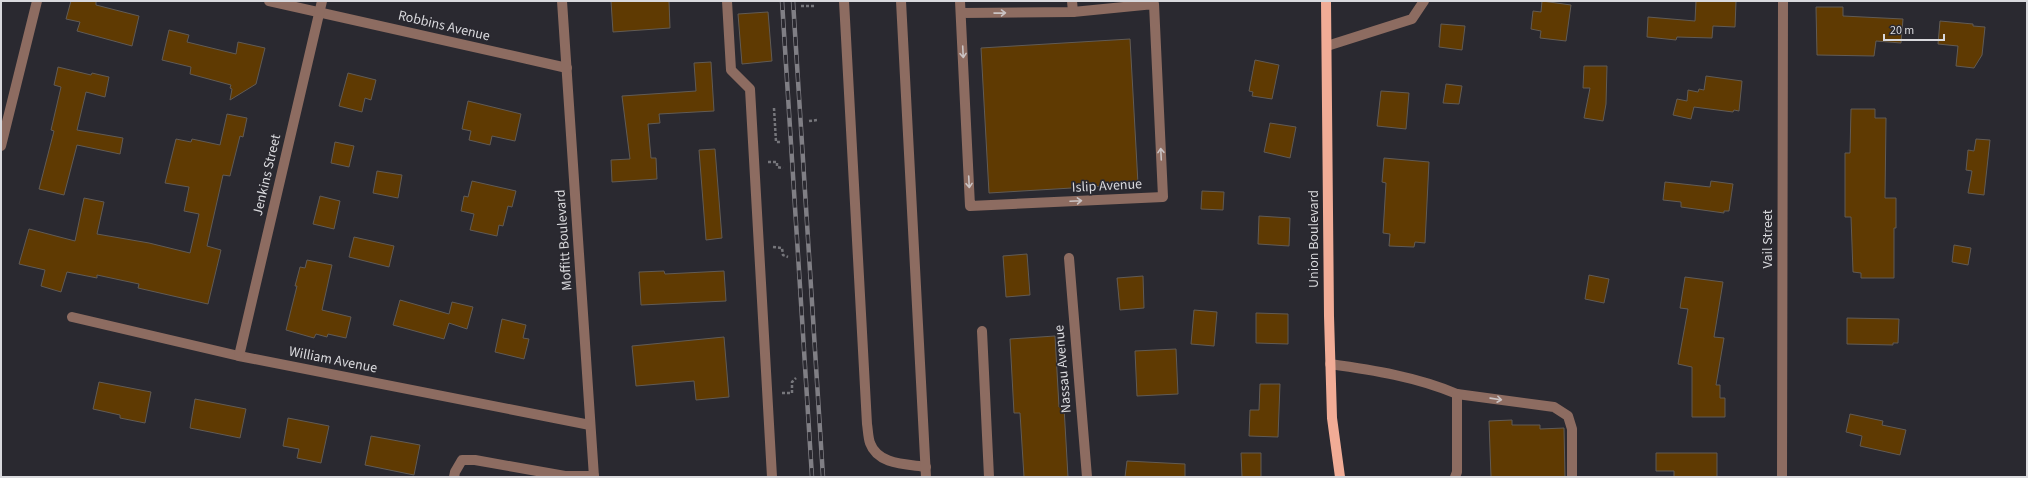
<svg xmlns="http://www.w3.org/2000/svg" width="2028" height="478" font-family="'Source Sans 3',sans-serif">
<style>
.building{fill:#5f3a02;stroke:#615b55}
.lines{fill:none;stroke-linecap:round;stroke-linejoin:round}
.path{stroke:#76767b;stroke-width:2.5;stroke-dasharray:3 2;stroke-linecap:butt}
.minor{stroke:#8d6c61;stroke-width:10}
.major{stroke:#f1ac96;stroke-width:10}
.rail-casing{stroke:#807f85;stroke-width:4.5}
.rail{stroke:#2a2930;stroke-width:3;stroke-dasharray:9;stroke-linecap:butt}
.oneway{stroke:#cac3c4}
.labels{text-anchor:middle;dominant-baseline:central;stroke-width:3.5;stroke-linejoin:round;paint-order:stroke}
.street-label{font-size:14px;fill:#d9d9dd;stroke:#2a2930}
</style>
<rect width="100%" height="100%" fill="#2a2930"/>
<!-- building -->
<g class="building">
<path d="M 71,1 L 96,1 L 96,5 L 139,16 L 132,46 L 77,31 L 80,22 L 66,19 Z"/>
<path d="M 611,1 L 669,1 L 670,28 L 613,32 Z"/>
<path d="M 1542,1 L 1571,5 L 1566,41 L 1540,38 L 1541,31 L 1531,29 L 1533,11 L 1541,12 Z"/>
<path d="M 1696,1 L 1736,1 L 1735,27 L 1713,26 L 1712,38 L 1677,37 L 1676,40 L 1647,37 L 1648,17 L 1695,21 Z"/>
<path d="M 1816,7 L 1843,7 L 1843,16 L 1903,19 L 1901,43 L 1876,41 L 1874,56 L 1817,55 Z"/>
<path d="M 768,12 L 772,61 L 742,64 L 738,14 Z"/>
<path d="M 1940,21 L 1973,24 L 1973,26 L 1985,27 L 1982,55 L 1974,68 L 1956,66 L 1958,46 L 1938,44 Z"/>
<path d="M 1441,24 L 1465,26 L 1462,50 L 1439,47 Z"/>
<path d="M 169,30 L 189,35 L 187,42 L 236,54 L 238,42 L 265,48 L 256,84 L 230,100 L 232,89 L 230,88 L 231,85 L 190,74 L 191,67 L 162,60 Z"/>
<path d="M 1130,39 L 1138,184 L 989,193 L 981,48 Z"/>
<path d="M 1255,60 L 1279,65 L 1272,99 L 1252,96 L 1253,92 L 1249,91 Z"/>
<path d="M 711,62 L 714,111 L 659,114 L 660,123 L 648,124 L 651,158 L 656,158 L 657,179 L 612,182 L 611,160 L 630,159 L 622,96 L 696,91 L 694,63 Z"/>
<path d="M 1584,66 L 1607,66 L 1606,104 L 1603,121 L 1584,118 L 1590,88 L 1583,88 Z"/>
<path d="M 58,67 L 91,75 L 92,73 L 109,77 L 105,97 L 86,92 L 77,130 L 123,138 L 120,154 L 77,145 L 64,195 L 39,189 L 54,131 L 51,130 L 61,87 L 54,85 Z"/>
<path d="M 348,73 L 376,80 L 371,100 L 365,98 L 362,112 L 339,106 Z"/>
<path d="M 1706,76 L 1742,81 L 1739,111 L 1734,110 L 1733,112 L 1694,107 L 1691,119 L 1673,115 L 1677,99 L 1687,101 L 1688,90 L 1698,92 L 1699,89 L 1704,90 Z"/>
<path d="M 1446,84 L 1462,86 L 1459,104 L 1443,103 Z"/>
<path d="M 1381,91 L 1409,93 L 1406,129 L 1377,126 Z"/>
<path d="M 468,101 L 521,114 L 515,141 L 492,136 L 490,145 L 469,140 L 471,131 L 462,129 Z"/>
<path d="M 1851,109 L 1875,109 L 1875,118 L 1886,118 L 1885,198 L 1896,198 L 1896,228 L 1894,228 L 1894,278 L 1861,278 L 1861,273 L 1853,272 L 1851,217 L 1845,217 L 1845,153 L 1850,153 Z"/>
<path d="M 227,114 L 247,118 L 243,137 L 240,136 L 230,176 L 223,175 L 207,246 L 221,250 L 208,304 L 138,288 L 139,284 L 97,275 L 97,278 L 67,272 L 61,292 L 41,286 L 45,270 L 19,264 L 29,229 L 75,241 L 84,198 L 104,202 L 97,234 L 149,243 L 190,253 L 199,214 L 184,211 L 189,187 L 165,183 L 176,139 L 191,142 L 192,139 L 220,145 Z"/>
<path d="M 1270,123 L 1296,127 L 1290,158 L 1264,152 Z"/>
<path d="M 1976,139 L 1990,140 L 1984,195 L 1968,193 L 1972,171 L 1966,170 L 1968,150 L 1974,151 Z"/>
<path d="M 335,142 L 354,146 L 349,167 L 331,163 Z"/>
<path d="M 715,149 L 722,238 L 706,240 L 699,150 Z"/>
<path d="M 1384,158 L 1429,162 L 1425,243 L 1415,242 L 1414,247 L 1389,246 L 1390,234 L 1383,233 L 1386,183 L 1382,182 Z"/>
<path d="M 377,171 L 402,175 L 398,198 L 373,193 Z"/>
<path d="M 472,181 L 516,191 L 512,207 L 508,206 L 503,226 L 499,225 L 497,236 L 470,230 L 474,214 L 461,211 L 464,196 L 468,197 Z"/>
<path d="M 1711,181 L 1733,184 L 1729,211 L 1724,211 L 1724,213 L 1681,207 L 1681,202 L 1663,200 L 1665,182 L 1710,187 Z"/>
<path d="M 1202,191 L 1224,192 L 1223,210 L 1201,209 Z"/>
<path d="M 320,196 L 340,201 L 334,229 L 313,224 Z"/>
<path d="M 1259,216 L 1290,218 L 1289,246 L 1258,244 Z"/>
<path d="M 354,237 L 394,246 L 389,267 L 349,257 Z"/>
<path d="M 1954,245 L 1971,248 L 1968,265 L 1952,262 Z"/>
<path d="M 1027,254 L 1030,295 L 1006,297 L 1003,256 Z"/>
<path d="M 307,260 L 332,265 L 322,310 L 351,317 L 346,338 L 328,334 L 327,337 L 316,334 L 314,338 L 286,330 L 297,286 L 295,286 L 300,267 L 305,268 Z"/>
<path d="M 664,271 L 665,274 L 724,271 L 726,301 L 641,305 L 639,272 Z"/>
<path d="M 1589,275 L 1609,279 L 1604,303 L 1585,299 Z"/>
<path d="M 1143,276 L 1144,308 L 1120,310 L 1117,278 Z"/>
<path d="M 1685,277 L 1723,282 L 1714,337 L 1724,338 L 1716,385 L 1720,385 L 1720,398 L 1725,398 L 1725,417 L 1692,417 L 1692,367 L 1678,364 L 1688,309 L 1680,308 Z"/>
<path d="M 400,300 L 449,314 L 452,302 L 473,307 L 467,329 L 449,323 L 444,339 L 393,325 Z"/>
<path d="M 1194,310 L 1217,312 L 1214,346 L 1191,344 Z"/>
<path d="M 1256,313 L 1288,314 L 1288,344 L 1256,343 Z"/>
<path d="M 1847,318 L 1899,319 L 1898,343 L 1893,343 L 1893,345 L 1847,344 Z"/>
<path d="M 502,319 L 526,325 L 523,338 L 529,339 L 524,359 L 495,352 Z"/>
<path d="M 1055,336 L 1059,407 L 1064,407 L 1068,477 L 1024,477 L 1020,413 L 1014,413 L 1010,339 Z"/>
<path d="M 724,337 L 729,397 L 696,400 L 694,381 L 636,386 L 632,346 Z"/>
<path d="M 1176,349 L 1178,394 L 1137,396 L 1135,351 Z"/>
<path d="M 99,382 L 151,392 L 145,423 L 120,418 L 120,415 L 93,409 Z"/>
<path d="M 1260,384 L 1280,384 L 1278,437 L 1249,436 L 1250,410 L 1259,410 Z"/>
<path d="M 195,399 L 246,409 L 240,438 L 190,428 Z"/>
<path d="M 1850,414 L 1883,421 L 1882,425 L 1906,430 L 1900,455 L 1860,446 L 1862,436 L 1846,432 Z"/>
<path d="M 288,418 L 329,426 L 321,463 L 297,458 L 299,449 L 283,446 Z"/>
<path d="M 1512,420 L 1512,425 L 1540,425 L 1540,429 L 1564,428 L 1565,477 L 1491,477 L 1489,421 Z"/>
<path d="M 371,436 L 420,445 L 414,475 L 365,465 Z"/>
<path d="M 1241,453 L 1261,453 L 1261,477 L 1242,477 Z"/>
<path d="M 1656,453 L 1717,453 L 1717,477 L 1674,477 L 1674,471 L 1656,471 Z"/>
<path d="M 1127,461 L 1185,464 L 1185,477 L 1125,477 Z"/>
</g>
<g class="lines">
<!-- path -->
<g class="path">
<path d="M 801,6 L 816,6"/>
<path d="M 774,108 L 776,142 L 781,142"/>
<path d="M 809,121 L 818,120"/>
<path d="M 768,162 L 777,162 L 777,167 L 783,168"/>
<path d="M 773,247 L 782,248 L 783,255 L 788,257"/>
<path d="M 782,393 L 792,393 L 792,382 L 796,378"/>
</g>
<!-- minor -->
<g class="minor">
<path d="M 269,1 L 567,68"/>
<path d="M 562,1 L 594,477"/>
<path d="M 727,1 L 731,70 L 750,89 L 772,477"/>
<path d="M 844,1 L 867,424 C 868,430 868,437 870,443 C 878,465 906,464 926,467"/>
<path d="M 901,1 L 926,477"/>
<path d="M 960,1 L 970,206 L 1163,197 L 1154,4 L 1073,12 L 961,13"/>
<path d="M 1072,1 L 1073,12"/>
<path d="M 1327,46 L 1412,19 L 1424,1"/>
<path d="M 1,146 L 37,1"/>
<path d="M 1069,258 L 1087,477"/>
<path d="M 72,317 L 239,356 L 590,425"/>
<path d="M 982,331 L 989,477"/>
<path d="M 239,356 L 322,1"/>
<path d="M 1330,364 C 1373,370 1417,377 1457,394 L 1457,472 L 1455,477"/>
<path d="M 1457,394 L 1554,407 L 1568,416 L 1572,429 L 1572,477"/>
<path d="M 454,477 L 455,472 L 462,460 L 475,460 L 565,476 L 594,476"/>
<path d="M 1782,477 L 1783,1"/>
</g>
<!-- major -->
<path class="major" d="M 1326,1 L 1329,316 L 1332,418 L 1340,477"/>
<defs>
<g id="rail">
<path d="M 782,1 L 812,477"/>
<path d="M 793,1 L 823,477"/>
</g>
</defs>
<!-- rail casing -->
<use href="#rail" class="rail-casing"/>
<!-- rail -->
<use href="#rail" class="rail"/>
</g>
<!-- one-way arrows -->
<defs><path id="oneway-shaft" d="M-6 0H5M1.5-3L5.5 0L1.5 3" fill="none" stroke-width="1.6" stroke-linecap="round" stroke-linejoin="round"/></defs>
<g class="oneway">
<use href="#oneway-shaft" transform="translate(1000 13) rotate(-1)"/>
<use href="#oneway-shaft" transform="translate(963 52) rotate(87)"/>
<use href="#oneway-shaft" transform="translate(1161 154) rotate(-93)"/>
<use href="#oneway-shaft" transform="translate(969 182) rotate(87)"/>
<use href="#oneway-shaft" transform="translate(1076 201) rotate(-3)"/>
<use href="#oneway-shaft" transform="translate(1496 399) rotate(8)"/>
</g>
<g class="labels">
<!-- street labels -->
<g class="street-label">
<text transform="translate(444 26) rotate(13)">Robbins Avenue</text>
<text transform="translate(267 175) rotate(-77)">Jenkins Street</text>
<text transform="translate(1107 186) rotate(-3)">Islip Avenue</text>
<text transform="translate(1314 239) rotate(-90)">Union Boulevard</text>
<text transform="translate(1768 239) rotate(-90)">Vail Street</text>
<text transform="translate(564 240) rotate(-94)">Moffitt Boulevard</text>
<text transform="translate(333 360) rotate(11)">William Avenue</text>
<text transform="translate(1063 369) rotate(-95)">Nassau Avenue</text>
</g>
</g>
<!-- border -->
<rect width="2028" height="478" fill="none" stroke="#d9d9dd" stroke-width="4"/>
<!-- scale -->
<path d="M1884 34v6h60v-6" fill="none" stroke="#d9d9dd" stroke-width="2"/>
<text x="1890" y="34" font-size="12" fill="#d9d9dd" stroke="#2a2930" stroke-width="3" paint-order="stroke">20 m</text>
</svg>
